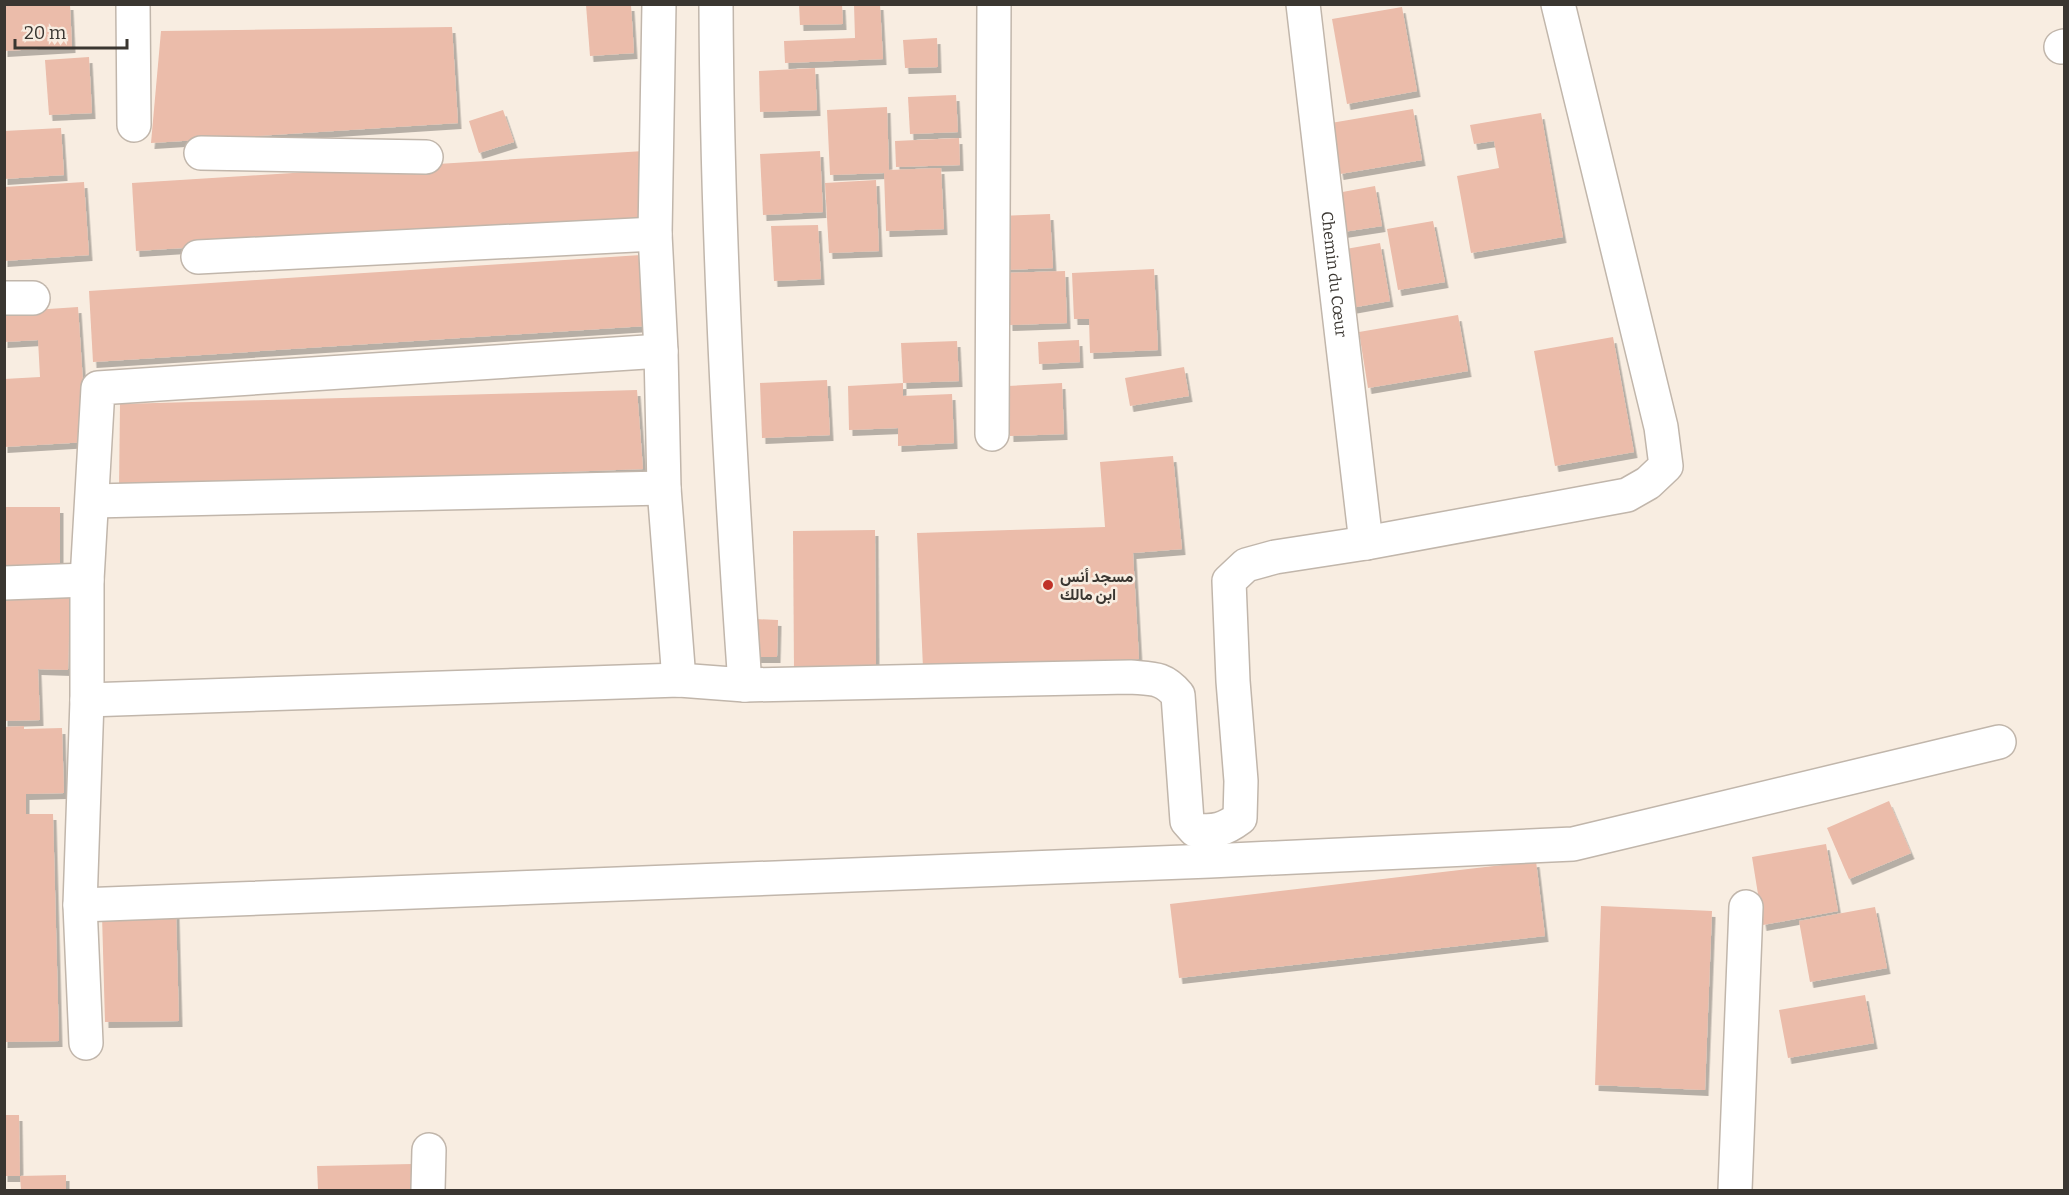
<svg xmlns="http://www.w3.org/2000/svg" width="2069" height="1195" font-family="Bitter,Vazirmatn,serif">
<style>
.building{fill:#ebbcaa;filter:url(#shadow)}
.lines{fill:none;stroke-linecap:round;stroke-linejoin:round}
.minor-casing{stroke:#c1b6ab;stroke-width:36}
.minor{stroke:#fff;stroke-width:33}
.poi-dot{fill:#c03228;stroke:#f8ede1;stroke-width:2}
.labels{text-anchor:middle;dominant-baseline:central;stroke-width:5;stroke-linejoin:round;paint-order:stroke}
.street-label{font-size:16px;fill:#3a3631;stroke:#f8ede1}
.poi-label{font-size:16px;font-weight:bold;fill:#3a3631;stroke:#f8ede1;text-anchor:start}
</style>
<defs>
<filter id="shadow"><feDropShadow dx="3.5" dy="6" stdDeviation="0" flood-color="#0004"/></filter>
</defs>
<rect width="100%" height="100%" fill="#f8ede1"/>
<!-- building -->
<g class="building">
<path d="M 4,4 L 70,4 L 72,47 L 4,51 Z"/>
<path d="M 799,4 L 842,4 L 843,24 L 800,25 Z"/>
<path d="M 854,4 L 880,4 L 883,59 L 785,63 L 784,41 L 855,38 Z"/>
<path d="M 586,5 L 631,5 L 634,53 L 590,56 Z"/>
<path d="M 1402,7 L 1417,91 L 1347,104 L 1332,19 Z"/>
<path d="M 452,27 L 458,123 L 151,143 L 161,31 Z"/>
<path d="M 937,38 L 938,67 L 905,68 L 903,40 Z"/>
<path d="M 89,57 L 92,113 L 49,115 L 45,60 Z"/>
<path d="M 815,68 L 817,110 L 760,112 L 759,71 Z"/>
<path d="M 956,95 L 958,132 L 910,134 L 908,97 Z"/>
<path d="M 887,107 L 889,170 L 941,168 L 944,229 L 886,231 L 884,173 L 830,175 L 827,110 Z"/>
<path d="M 1413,109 L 1422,160 L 1340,174 L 1331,123 Z"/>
<path d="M 503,110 L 514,142 L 479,153 L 469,121 Z"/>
<path d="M 1541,113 L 1563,237 L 1471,253 L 1457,176 L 1499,168 L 1494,141 L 1474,144 L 1470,125 Z"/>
<path d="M 61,128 L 64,175 L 4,179 L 4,131 Z"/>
<path d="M 959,138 L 960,165 L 896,167 L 895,141 Z"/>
<path d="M 644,151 L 649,218 L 136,251 L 132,183 Z"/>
<path d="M 820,151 L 823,212 L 763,215 L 760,154 Z"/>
<path d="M 876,180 L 879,251 L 829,253 L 825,183 Z"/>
<path d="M 84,182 L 89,255 L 4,261 L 4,187 Z"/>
<path d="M 1375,186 L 1382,226 L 1343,232 L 1337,193 Z"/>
<path d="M 1050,214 L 1053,268 L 1003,270 L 1000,216 Z"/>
<path d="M 1433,221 L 1445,282 L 1398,290 L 1387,229 Z"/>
<path d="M 818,225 L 821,279 L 774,281 L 771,226 Z"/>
<path d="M 1380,243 L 1390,301 L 1351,308 L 1340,250 Z"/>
<path d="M 641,255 L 646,326 L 93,362 L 89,291 Z"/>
<path d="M 1154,269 L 1158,350 L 1090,353 L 1089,319 L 1074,319 L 1072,273 Z"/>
<path d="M 1065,271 L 1067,323 L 1009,325 L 1007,273 Z"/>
<path d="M 78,307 L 87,442 L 4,447 L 4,379 L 40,377 L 38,340 L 4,342 L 4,312 Z"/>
<path d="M 1458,315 L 1468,371 L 1368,388 L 1359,332 Z"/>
<path d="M 1613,337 L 1634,452 L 1555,466 L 1534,351 Z"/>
<path d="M 1079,340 L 1080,362 L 1039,364 L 1038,342 Z"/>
<path d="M 957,341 L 959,381 L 903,383 L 901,343 Z"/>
<path d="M 1184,367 L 1189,396 L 1130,406 L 1125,378 Z"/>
<path d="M 827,380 L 830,435 L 762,438 L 760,383 Z"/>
<path d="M 903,383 L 903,396 L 952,394 L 954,443 L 898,446 L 898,428 L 849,430 L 848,386 Z"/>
<path d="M 1062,383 L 1064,434 L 1010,436 L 1008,386 Z"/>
<path d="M 637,390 L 643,469 L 119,489 L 120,404 Z"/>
<path d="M 1173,456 L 1182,549 L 1133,553 L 1139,659 L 923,668 L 917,533 L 1105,527 L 1100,462 Z"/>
<path d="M 4,507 L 60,507 L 60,569 L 4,568 Z"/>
<path d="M 875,530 L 876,672 L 794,672 L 793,531 Z"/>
<path d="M 4,594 L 70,597 L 68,670 L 38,669 L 40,720 L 4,721 Z"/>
<path d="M 755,619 L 778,620 L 777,657 L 754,657 Z"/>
<path d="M 24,726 L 24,729 L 62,728 L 64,793 L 26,794 L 26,814 L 53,814 L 59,1041 L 4,1042 L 4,727 Z"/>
<path d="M 1889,801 L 1911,853 L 1849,879 L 1827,828 Z"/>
<path d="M 1826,844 L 1838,911 L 1763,925 L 1752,857 Z"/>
<path d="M 1536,861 L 1545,936 L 1179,978 L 1170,904 Z"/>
<path d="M 1601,906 L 1712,911 L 1705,1090 L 1595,1085 Z"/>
<path d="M 1875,907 L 1887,968 L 1810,982 L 1799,921 Z"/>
<path d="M 176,913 L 179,1021 L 105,1022 L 102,915 Z"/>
<path d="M 1865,995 L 1874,1043 L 1788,1058 L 1779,1010 Z"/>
<path d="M 4,1115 L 19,1115 L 20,1176 L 4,1176 Z"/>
<path d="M 412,1164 L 413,1190 L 318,1190 L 317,1166 Z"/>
<path d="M 66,1175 L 66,1190 L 21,1190 L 20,1176 Z"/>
</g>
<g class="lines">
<defs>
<g id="minor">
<path d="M 133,4 L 134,125"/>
<path d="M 659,4 L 655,234 L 661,351 L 664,488 L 679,680"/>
<path d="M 716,4 C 717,231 729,458 745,685"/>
<path id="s1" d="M 1303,4 L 1366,543"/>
<path d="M 2061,47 L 2064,46"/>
<path d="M 201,153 L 426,157"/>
<path d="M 198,257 L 655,234"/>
<path d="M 4,298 L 33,298"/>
<path d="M 992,434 L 994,4"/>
<path d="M 93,501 L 664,488"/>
<path d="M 4,583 L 87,580"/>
<path d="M 87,700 L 679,680 L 745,685 L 1130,677 C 1153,679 1163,677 1178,695 L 1187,821 L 1195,830 C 1215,832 1224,830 1240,818 L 1241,781 L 1233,681 L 1229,581 L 1246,565 L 1275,557 L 1366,543 L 1627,495 L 1648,483 L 1666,466 L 1661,427 L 1558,4"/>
<path d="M 80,905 L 1210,861 L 1573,844 L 1999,742"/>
<path d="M 86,1043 L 80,905 L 87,700 L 87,580 L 98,388 L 661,351"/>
<path d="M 428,1190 L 429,1150"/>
<path d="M 1735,1190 L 1746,907"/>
</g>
</defs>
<!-- minor casing -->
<use href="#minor" class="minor-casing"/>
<!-- minor -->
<use href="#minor" class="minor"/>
</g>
<!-- markers -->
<circle class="poi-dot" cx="1048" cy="585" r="6"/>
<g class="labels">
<!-- street labels -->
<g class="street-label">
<text stroke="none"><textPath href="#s1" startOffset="272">Chemin du Cœur</textPath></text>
</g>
<!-- poi labels -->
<g class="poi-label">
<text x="1060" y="576">مسجد أنس<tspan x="1060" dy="18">ابن مالك</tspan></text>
</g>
</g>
<!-- border -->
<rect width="2069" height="1195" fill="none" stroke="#3a3631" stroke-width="12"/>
<!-- scale -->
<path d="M15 39v9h112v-9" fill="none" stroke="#3a3631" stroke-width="3"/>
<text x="24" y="39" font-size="18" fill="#3a3631" stroke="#f8ede1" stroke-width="4.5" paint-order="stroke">20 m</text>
</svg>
